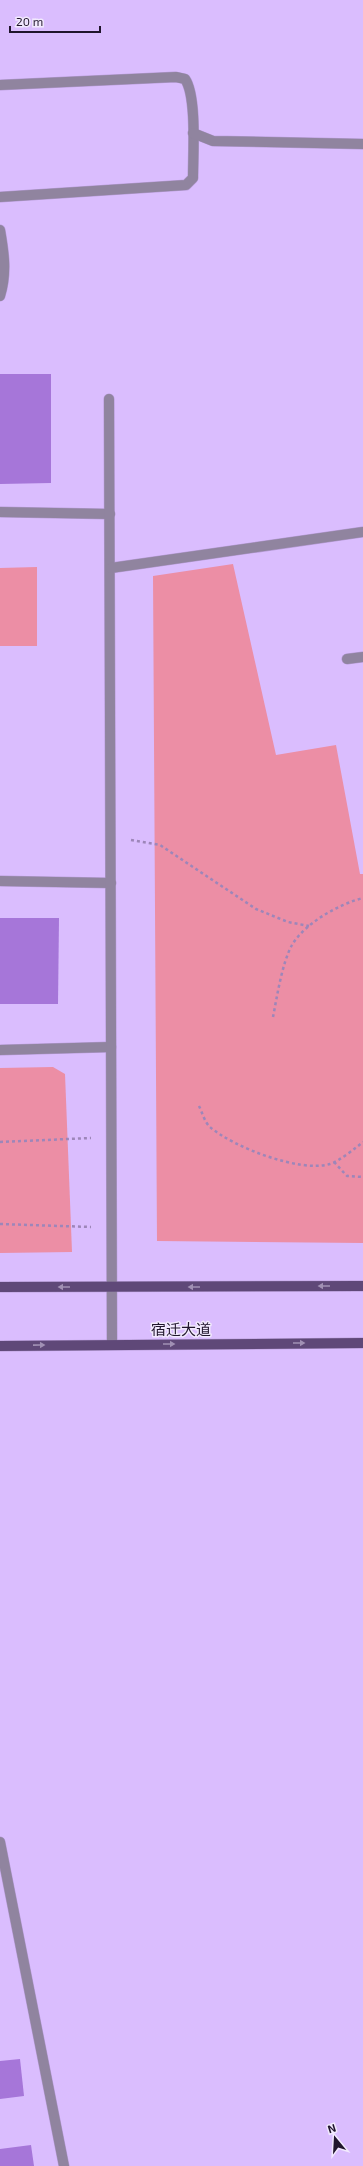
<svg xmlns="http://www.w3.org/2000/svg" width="363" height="2166" font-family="'Exo 2','Noto Sans SC',sans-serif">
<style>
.green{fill:#ec8ea5}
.building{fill:#a676d9}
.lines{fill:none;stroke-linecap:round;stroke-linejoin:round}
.lane-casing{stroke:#b59bd4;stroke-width:11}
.street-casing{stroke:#b59bd4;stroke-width:11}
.primary-casing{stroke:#b59bd4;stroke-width:11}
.path{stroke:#9d86b9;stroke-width:2.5;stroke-dasharray:3 3;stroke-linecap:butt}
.lane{stroke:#90849f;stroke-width:10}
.street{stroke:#90849f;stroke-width:10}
.primary{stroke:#5f4878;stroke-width:10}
.oneway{fill:#a190b4}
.labels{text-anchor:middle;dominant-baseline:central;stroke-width:3;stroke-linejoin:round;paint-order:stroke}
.street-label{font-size:15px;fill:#20152c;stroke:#f1e9fd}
</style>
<rect width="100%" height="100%" fill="#dabdfe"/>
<!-- green -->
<g class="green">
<path d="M 233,564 L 276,755 L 336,745 L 360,874 L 363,874 L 363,1243 L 157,1241 L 153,576 Z"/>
<path d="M 37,567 L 37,646 L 0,646 L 0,568 Z"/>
<path d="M 53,1067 L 65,1074 L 72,1252 L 0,1253 L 0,1068 Z"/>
</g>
<!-- building -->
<g class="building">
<path d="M 0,374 L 51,374 L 51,483 L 0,484 Z"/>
<path d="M 0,918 L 59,918 L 58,1004 L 0,1004 Z"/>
<path d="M 20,2059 L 24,2096 L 0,2099 L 0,2061 Z"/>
<path d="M 31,2145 L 34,2166 L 0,2166 L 0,2149 Z"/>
</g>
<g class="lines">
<defs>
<g id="lane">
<path d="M 0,85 L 176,77 L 185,79 C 197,96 193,155 193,178 L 186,185 L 0,197"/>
<path d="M 193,133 L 213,141 L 363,144"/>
<path d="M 0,230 C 4,253 7,273 0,296"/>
<path d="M 0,512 L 110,514"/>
<path d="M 347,659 L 363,657"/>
<path d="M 0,881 L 111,883"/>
<path d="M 0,1050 L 111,1047"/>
</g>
<g id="street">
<path d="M 109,399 L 112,1344"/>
<path d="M 111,568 L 363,532"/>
<path d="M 0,1842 L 64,2166"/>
</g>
<g id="primary">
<path d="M 0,1287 L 363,1286"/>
<path d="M 0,1346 L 363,1343"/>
</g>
</defs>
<!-- lane casing -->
<use href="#lane" class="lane-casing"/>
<!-- street casing -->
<use href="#street" class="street-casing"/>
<!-- primary casing -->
<use href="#primary" class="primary-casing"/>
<!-- path -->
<g class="path">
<path d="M 131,840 L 160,845 L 256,909 L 288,922 L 309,926"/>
<path d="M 273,1017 C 277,997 282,963 292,945 C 305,923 339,904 363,898"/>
<path d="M 199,1106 C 202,1112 205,1123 210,1127 C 233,1147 300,1173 330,1164 C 338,1162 357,1147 363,1142"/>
<path d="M 0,1142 L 91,1138"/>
<path d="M 334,1162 L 347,1176 L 363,1177"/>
<path d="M 0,1224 L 91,1227"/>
</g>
<!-- lane -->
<use href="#lane" class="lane"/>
<!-- street -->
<use href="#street" class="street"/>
<!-- primary -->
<use href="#primary" class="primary"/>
</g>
<!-- one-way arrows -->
<defs><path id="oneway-solid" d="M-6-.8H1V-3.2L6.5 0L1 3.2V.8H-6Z"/></defs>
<g class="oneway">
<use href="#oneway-solid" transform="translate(324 1286) rotate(180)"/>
<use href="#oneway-solid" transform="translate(64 1287) rotate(180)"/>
<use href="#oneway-solid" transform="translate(194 1287) rotate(180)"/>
<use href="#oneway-solid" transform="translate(299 1343)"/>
<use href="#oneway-solid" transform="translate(169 1344)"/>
<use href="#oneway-solid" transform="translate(39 1345) rotate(-1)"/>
</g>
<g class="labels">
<!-- street labels -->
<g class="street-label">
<text x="181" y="1329">宿迁大道</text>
</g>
</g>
<!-- north arrow -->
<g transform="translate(335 2138) rotate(342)" stroke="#f1e9fd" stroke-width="3" paint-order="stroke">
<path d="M0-3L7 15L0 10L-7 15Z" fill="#20152c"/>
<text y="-6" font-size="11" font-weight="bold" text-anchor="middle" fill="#20152c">N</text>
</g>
<!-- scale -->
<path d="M10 26v6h90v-6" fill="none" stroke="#20152c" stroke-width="2"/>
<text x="16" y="26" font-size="12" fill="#20152c" stroke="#f1e9fd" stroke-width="3" paint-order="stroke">20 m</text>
</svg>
